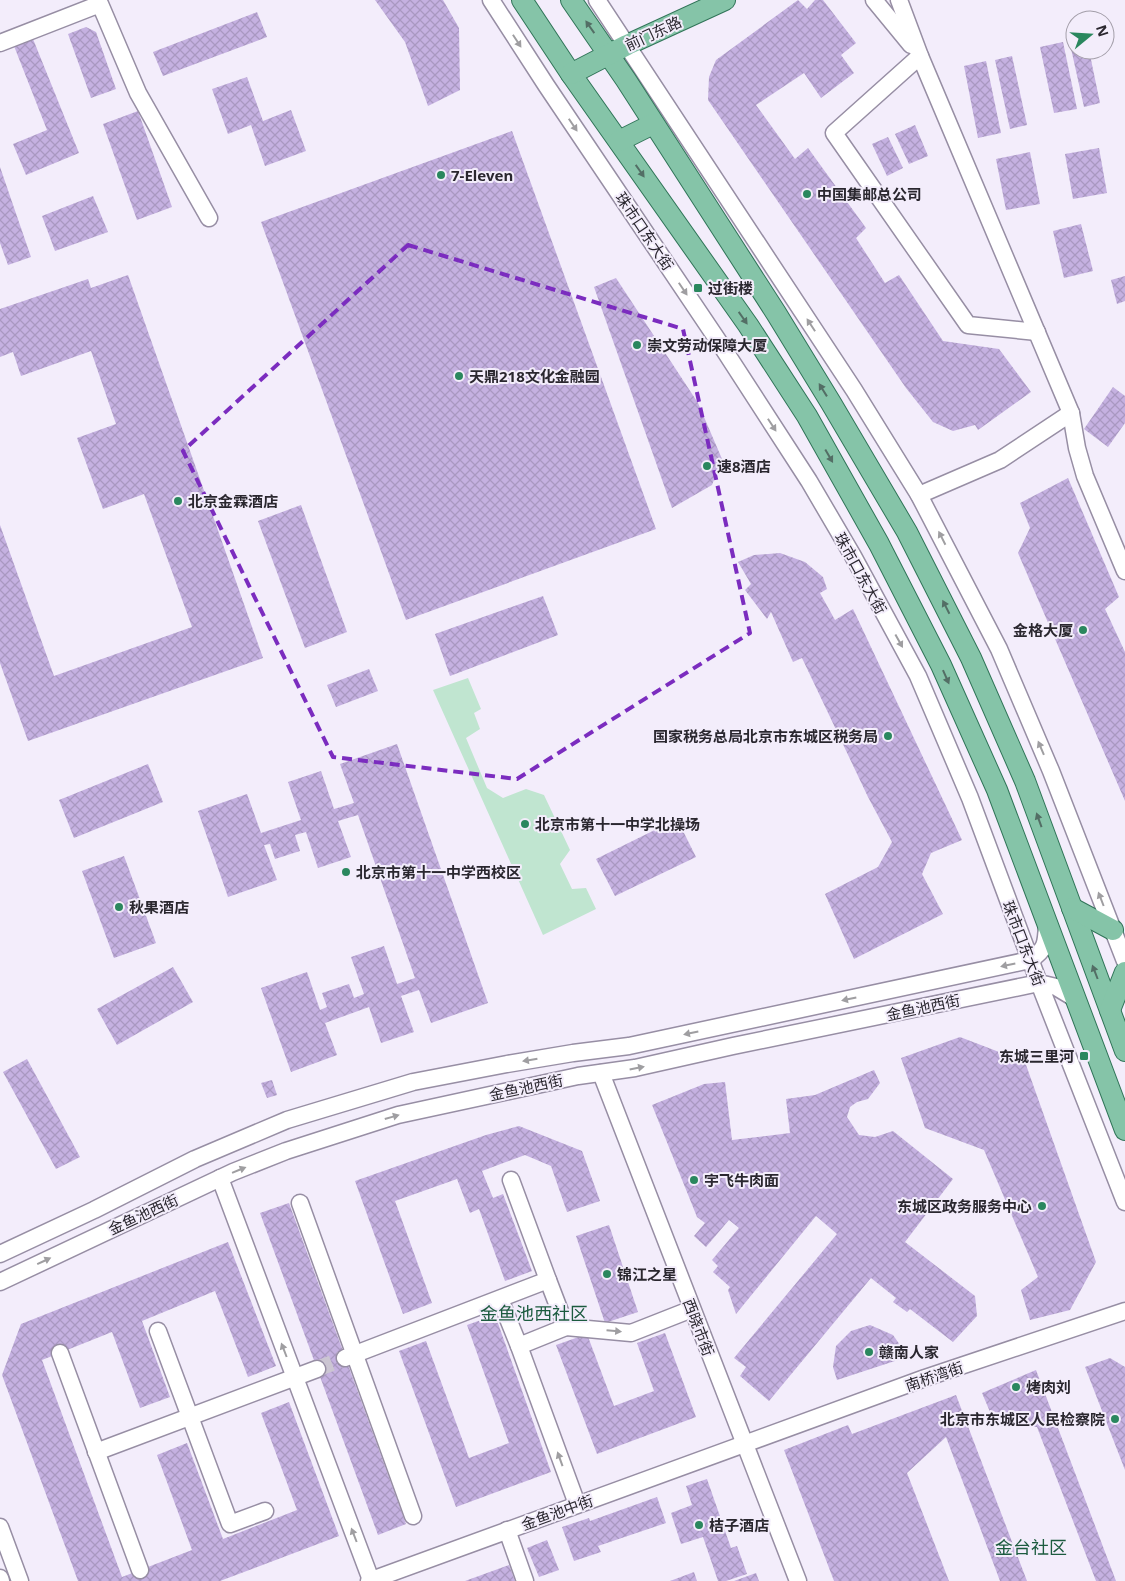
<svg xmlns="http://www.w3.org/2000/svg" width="1125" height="1581" font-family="'Noto Sans','Noto Sans SC',sans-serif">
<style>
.green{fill:#c0e5d0}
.building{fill:url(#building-cross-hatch)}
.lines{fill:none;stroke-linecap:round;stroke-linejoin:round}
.minor-tunnel{stroke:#cbc5d2;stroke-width:16;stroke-dasharray:16 8;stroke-linecap:butt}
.minor-casing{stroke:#978ea4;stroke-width:19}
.major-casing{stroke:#307458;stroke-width:22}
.minor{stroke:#fff;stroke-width:16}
.major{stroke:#85c4a8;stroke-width:20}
.oneway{fill:#536e65}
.oneway2{fill:#9f9ea1}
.marked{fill:none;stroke:#7b2cbf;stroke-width:4;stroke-dasharray:10 6;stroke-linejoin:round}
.poi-dot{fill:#2a875e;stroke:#f3edfb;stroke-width:2}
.labels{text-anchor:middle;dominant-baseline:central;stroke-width:4;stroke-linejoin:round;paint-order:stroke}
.street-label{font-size:15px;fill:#2a272f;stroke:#f3edfb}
.poi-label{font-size:15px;font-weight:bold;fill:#2a272f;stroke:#f3edfb;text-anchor:start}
.quarter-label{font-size:18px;fill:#1c5b3f;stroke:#f3edfb}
</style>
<defs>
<pattern id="building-cross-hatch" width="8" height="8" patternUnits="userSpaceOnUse" patternTransform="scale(1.25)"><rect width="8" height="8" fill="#c5b1e1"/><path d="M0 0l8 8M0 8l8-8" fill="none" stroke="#a998c1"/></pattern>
</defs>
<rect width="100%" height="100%" fill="#f3edfb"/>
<!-- green -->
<path class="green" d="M 468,678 L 481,709 L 474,713 L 480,729 L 466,738 L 487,788 L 503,798 L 526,789 L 544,795 L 570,850 L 560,864 L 572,889 L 586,888 L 596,909 L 543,935 L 433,690 Z"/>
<!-- building -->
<g class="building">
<path d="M 375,0 L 443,0 L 459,28 L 460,90 L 428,106 L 405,42 Z"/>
<path d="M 798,0 L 807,9 L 815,0 L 823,0 L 856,43 L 841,55 L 854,73 L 821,98 L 804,73 L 756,105 L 795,159 L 808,148 L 866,228 L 856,238 L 885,283 L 899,275 L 943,341 L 999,349 L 1031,392 L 978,430 L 975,425 L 953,431 L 933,422 L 906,388 L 708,100 L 709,77 L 716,60 Z"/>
<path d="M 257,12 L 267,37 L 163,76 L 153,52 Z"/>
<path d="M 86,27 L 96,32 L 116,89 L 91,98 L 68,34 Z"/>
<path d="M 33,39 L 79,153 L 26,175 L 13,144 L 47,130 L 14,46 Z"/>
<path d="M 1063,42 L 1077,109 L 1054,113 L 1040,47 Z"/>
<path d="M 1075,43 L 1075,50 L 1089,50 L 1100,103 L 1084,107 L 1070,44 Z"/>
<path d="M 1012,56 L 1027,125 L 1010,129 L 995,60 Z"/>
<path d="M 986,61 L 1001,133 L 978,138 L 964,66 Z"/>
<path d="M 247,77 L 263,121 L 291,110 L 306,151 L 265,166 L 251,125 L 228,134 L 212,89 Z"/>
<path d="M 138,111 L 172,207 L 137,220 L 103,124 Z"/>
<path d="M 915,125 L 928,156 L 909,164 L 895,134 Z"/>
<path d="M 512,131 L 656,529 L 406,620 L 261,222 Z"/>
<path d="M 888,137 L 903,168 L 887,176 L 872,144 Z"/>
<path d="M 1099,148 L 1107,193 L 1073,199 L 1065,154 Z"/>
<path d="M 1030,152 L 1040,204 L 1006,210 L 996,159 Z"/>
<path d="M 0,167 L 31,257 L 8,265 L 0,243 Z"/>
<path d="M 93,196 L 108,232 L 55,251 L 42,216 Z"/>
<path d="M 1081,224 L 1093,271 L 1064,278 L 1053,231 Z"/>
<path d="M 128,275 L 263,658 L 28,741 L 0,663 L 0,525 L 54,676 L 192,627 L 144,494 L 103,509 L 77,438 L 116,424 L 91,351 L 21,376 L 13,352 L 0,357 L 0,309 L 88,279 L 91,288 Z"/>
<path d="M 1125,276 L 1125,301 L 1117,304 L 1111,280 Z"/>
<path d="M 616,278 L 698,403 L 722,459 L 712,485 L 672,508 L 594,287 Z"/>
<path d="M 1113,387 L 1125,396 L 1125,423 L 1108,447 L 1084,429 Z"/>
<path d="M 1068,478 L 1119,597 L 1105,609 L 1125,652 L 1125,801 L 1018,553 L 1030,528 L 1020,503 Z"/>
<path d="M 301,505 L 347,632 L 305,648 L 258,521 Z"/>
<path d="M 780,553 L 805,562 L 823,577 L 827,589 L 820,593 L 835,620 L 853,609 L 962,840 L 931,853 L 922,874 L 943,914 L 854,959 L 825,894 L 878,867 L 892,842 L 868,797 L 802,658 L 793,662 L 771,612 L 767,619 L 745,590 L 751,584 L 738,562 L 754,555 Z"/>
<path d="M 543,596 L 558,635 L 450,676 L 435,634 Z"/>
<path d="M 369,669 L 378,691 L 336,707 L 327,685 Z"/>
<path d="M 397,744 L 488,1003 L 431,1023 L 419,990 L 401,996 L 414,1032 L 381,1043 L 369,1007 L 325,1023 L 337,1055 L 291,1072 L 261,988 L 307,972 L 320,1010 L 327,1007 L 322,993 L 349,984 L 354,998 L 364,994 L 351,957 L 384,946 L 397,984 L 415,978 L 358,815 L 338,821 L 351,857 L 318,868 L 306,832 L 295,835 L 300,851 L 275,859 L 270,844 L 264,845 L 277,880 L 228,897 L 198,811 L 247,794 L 261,833 L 264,832 L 301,820 L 288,782 L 321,771 L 334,809 L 354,803 L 340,764 Z"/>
<path d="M 148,764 L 163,802 L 74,838 L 59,800 Z"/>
<path d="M 677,819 L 696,857 L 615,896 L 596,859 Z"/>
<path d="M 124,856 L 156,943 L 114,958 L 82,871 Z"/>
<path d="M 173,967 L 193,1002 L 117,1045 L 97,1009 Z"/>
<path d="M 960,1037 L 1025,1062 L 1096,1262 L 1070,1310 L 1030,1320 L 1021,1290 L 1038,1277 L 984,1150 L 925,1128 L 901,1058 Z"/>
<path d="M 27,1059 L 80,1157 L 56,1169 L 3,1072 Z"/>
<path d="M 874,1070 L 880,1083 L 868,1099 L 857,1102 L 850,1107 L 847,1117 L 859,1135 L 875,1137 L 893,1131 L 953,1179 L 905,1242 L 975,1296 L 977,1316 L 953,1342 L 910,1309 L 907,1312 L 893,1302 L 896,1298 L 871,1278 L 769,1401 L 740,1376 L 746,1367 L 734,1358 L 837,1234 L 816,1216 L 736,1314 L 728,1290 L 730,1287 L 713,1272 L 718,1266 L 712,1260 L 739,1228 L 729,1220 L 706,1247 L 694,1236 L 705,1223 L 697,1217 L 652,1105 L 704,1084 L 725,1082 L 732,1140 L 790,1133 L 786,1099 L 815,1095 Z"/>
<path d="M 272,1080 L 277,1095 L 267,1098 L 261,1083 Z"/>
<path d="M 519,1126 L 582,1151 L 600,1201 L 567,1212 L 551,1166 L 525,1155 L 482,1171 L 493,1198 L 503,1194 L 532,1271 L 505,1281 L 479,1209 L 470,1213 L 457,1179 L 395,1201 L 432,1303 L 403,1314 L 355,1181 L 486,1135 Z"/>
<path d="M 289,1203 L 406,1524 L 378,1535 L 260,1213 Z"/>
<path d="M 609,1225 L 638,1312 L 605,1323 L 576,1236 Z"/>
<path d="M 228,1242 L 276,1366 L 248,1377 L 215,1291 L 142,1321 L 170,1397 L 140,1408 L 112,1332 L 42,1360 L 122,1577 L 192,1550 L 157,1455 L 187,1443 L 223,1539 L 297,1510 L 261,1413 L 289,1402 L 339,1536 L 220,1581 L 78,1581 L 2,1375 L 21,1324 Z"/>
<path d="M 495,1315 L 551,1472 L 456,1507 L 399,1351 L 426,1341 L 469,1458 L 509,1443 L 467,1325 Z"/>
<path d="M 870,1325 L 893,1335 L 900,1345 L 904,1358 L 837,1380 L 833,1367 L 836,1346 L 851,1331 Z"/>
<path d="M 665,1333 L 696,1417 L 597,1454 L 556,1345 L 587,1334 L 614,1406 L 654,1391 L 637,1343 Z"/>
<path d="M 1110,1358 L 1125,1367 L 1125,1470 L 1085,1367 Z"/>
<path d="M 1036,1370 L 1116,1581 L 1096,1581 L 1037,1427 L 996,1426 L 982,1393 Z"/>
<path d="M 956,1395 L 1027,1581 L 1000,1581 L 946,1437 L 907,1473 L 949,1581 L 834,1581 L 784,1450 L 848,1425 L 852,1434 Z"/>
<path d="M 707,1479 L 731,1548 L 737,1546 L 747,1574 L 726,1581 L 718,1581 L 703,1537 L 681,1544 L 671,1513 L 692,1505 L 686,1486 Z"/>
<path d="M 657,1497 L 666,1523 L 598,1546 L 601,1552 L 574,1561 L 562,1527 L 589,1518 L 590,1521 Z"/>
<path d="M 547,1540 L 559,1570 L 539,1577 L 527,1548 Z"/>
<path d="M 509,1565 L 515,1581 L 465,1581 Z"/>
<path d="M 694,1572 L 697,1581 L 670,1581 Z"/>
<path d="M 756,1573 L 759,1581 L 734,1581 Z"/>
</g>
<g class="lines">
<!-- minor-tunnel -->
<path class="minor-tunnel" d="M 317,1369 L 345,1358"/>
<defs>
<g id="minor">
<path d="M 491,0 L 546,85 L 717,339 L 809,481 L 853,556 L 918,676 L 970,798 L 1039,983 L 1125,1202"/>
<path d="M 597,0 L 854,390 L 919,495 L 999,649 L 1051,771 L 1125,961"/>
<path d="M 874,0 L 911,45"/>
<path d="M 899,0 L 920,56 L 1071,413 L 1077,448 L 1085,476 L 1125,571"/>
<path d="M 0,43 L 100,4 L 138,93 L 209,218"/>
<path d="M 920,56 L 834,133 L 968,325 L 1037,332"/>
<path d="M 919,495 L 1000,460 L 1071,413"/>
<path d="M 601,1073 L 798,1581"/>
<path d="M 220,1178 L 371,1580"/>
<path d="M 511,1180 L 548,1280"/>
<path d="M 300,1203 L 413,1516"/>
<path d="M 0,1254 L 94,1210 L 195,1159 L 287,1120 L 413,1082 L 507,1064 L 573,1053 L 629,1046 L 1030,960 C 1047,949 1046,942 1047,923"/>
<path d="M 0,1282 L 233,1172 L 286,1151 L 398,1115 L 578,1076 L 635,1068 L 733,1046 L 1039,983 L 1056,987 L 1076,999"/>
<path d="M 566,1327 L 631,1333 L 692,1309"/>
<path d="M 158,1331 L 230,1524 L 265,1511"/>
<path d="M 519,1346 L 577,1504"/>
<path d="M 60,1353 L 140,1570"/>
<path d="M 345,1358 L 548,1280 L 566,1327 L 519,1346 L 500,1299"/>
<path d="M 96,1452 L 317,1369"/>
<path d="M 0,1527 L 20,1581"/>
<path d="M 507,1530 L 525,1581"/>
<path d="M 0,1578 L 1,1581"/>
<path d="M 369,1581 L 925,1378 L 1125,1311"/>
</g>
<g id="major">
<path d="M 522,0 L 571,74 L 748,325 L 807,416 L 879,544 L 941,665 L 997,790 L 1125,1130"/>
<path d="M 571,0 L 626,80 L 776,313 L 831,403 L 907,532 L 971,658 L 1025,781 L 1125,1051"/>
<path d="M 571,74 L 627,45 L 725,0"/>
<path d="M 619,141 L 653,124"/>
<path d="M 1072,908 L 1113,930"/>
<path d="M 1110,1010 L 1125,972"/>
</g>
</defs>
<!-- minor casing -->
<use href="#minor" class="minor-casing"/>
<!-- major casing -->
<use href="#major" class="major-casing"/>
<!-- minor -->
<use href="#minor" class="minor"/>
<!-- major -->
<use href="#major" class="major"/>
</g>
<!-- one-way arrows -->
<defs><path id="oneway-solid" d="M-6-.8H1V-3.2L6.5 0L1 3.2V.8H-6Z" transform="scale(1.25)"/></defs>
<g class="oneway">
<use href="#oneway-solid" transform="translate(590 27) rotate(-125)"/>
<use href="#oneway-solid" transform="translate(640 171) rotate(55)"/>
<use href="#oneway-solid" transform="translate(743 318) rotate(55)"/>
<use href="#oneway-solid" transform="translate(823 390) rotate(-122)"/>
<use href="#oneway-solid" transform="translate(829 456) rotate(60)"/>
<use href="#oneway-solid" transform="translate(946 607) rotate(-117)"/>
<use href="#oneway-solid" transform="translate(946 677) rotate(66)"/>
<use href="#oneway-solid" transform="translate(1039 820) rotate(-110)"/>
<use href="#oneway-solid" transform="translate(1095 972) rotate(-111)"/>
</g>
<g class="oneway2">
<use href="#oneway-solid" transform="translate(517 41) rotate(57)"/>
<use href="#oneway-solid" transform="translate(573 125) rotate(56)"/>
<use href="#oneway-solid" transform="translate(683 289) rotate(56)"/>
<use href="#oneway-solid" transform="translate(811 325) rotate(-123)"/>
<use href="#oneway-solid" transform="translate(772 425) rotate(57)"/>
<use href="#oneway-solid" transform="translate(942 538) rotate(-117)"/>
<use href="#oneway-solid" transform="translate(899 641) rotate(61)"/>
<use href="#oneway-solid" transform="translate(1041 748) rotate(-113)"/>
<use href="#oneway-solid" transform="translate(1101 899) rotate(-111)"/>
<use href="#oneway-solid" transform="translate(1008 965) rotate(168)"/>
<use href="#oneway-solid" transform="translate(849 999) rotate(168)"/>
<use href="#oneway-solid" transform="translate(691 1033) rotate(168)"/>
<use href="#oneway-solid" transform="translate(530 1060) rotate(171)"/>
<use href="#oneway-solid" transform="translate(637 1068) rotate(-11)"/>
<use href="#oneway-solid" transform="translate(392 1117) rotate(-16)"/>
<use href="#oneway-solid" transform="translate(239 1170) rotate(-22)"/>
<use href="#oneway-solid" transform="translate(44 1261) rotate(-25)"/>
<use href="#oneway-solid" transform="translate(614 1331) rotate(5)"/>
<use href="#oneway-solid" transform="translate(284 1350) rotate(-111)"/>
<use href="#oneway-solid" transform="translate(560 1459) rotate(-110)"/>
<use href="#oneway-solid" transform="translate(354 1535) rotate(-111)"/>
</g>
<!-- marked area -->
<path class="marked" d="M 408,245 L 683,329 L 750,633 L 517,779 L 333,757 L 183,451 Z"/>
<!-- markers -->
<g class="poi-dot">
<circle cx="441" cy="175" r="5"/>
<circle cx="807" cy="194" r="5"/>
<rect x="693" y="283" width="10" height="10" rx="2.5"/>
<circle cx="637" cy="345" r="5"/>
<circle cx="459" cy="376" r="5"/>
<circle cx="707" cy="466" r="5"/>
<circle cx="178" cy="501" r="5"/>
<circle cx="1083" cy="630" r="5"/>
<circle cx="888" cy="736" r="5"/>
<circle cx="525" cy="824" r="5"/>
<circle cx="346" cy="872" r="5"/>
<circle cx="119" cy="907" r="5"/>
<rect x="1079" y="1051" width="10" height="10" rx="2.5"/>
<circle cx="694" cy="1180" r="5"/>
<circle cx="1042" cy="1206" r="5"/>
<circle cx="607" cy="1274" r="5"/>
<circle cx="869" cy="1352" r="5"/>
<circle cx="1016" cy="1387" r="5"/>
<circle cx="1115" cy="1419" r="5"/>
<circle cx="699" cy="1525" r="5"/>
</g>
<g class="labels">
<!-- street labels -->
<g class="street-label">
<text transform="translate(653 33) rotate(-25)">前门东路</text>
<text transform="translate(645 231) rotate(56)">珠市口东大街</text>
<text transform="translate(861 573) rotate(61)">珠市口东大街</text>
<text transform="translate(1024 943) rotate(69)">珠市口东大街</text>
<text transform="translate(923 1007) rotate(-12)">金鱼池西街</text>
<text transform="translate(526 1087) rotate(-12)">金鱼池西街</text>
<text transform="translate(143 1214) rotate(-25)">金鱼池西街</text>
<text transform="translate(699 1327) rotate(69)">西晓市街</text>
<text transform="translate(934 1376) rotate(-19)">南桥湾街</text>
<text transform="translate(557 1512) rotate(-20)">金鱼池中街</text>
</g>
<!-- poi labels -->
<g class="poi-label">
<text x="451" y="175">7-Eleven</text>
<text x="817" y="194">中国集邮总公司</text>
<text x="708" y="288">过街楼</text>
<text x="647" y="345">崇文劳动保障大厦</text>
<text x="469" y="376">天鼎218文化金融园</text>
<text x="717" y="466">速8酒店</text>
<text x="188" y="501">北京金霖酒店</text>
<text x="1073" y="630" text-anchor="end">金格大厦</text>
<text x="878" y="736" text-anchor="end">国家税务总局北京市东城区税务局</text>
<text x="535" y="824">北京市第十一中学北操场</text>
<text x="356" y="872">北京市第十一中学西校区</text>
<text x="129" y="907">秋果酒店</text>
<text x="1074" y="1056" text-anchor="end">东城三里河</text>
<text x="704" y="1180">宇飞牛肉面</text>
<text x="1032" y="1206" text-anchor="end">东城区政务服务中心</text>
<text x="617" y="1274">锦江之星</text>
<text x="879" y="1352">赣南人家</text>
<text x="1026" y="1387">烤肉刘</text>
<text x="1105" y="1419" text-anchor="end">北京市东城区人民检察院</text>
<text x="709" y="1525">桔子酒店</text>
</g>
<!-- quarter labels -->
<g class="quarter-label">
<text x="534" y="1313">金鱼池西社区</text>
<text x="1031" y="1547">金台社区</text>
</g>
</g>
<!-- north arrow -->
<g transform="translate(1090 35) rotate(72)"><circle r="24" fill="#f3edfb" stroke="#a39ea9"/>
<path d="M0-4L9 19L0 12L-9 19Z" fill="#2a875e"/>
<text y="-8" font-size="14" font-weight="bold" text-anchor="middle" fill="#2a272f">N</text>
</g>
</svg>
